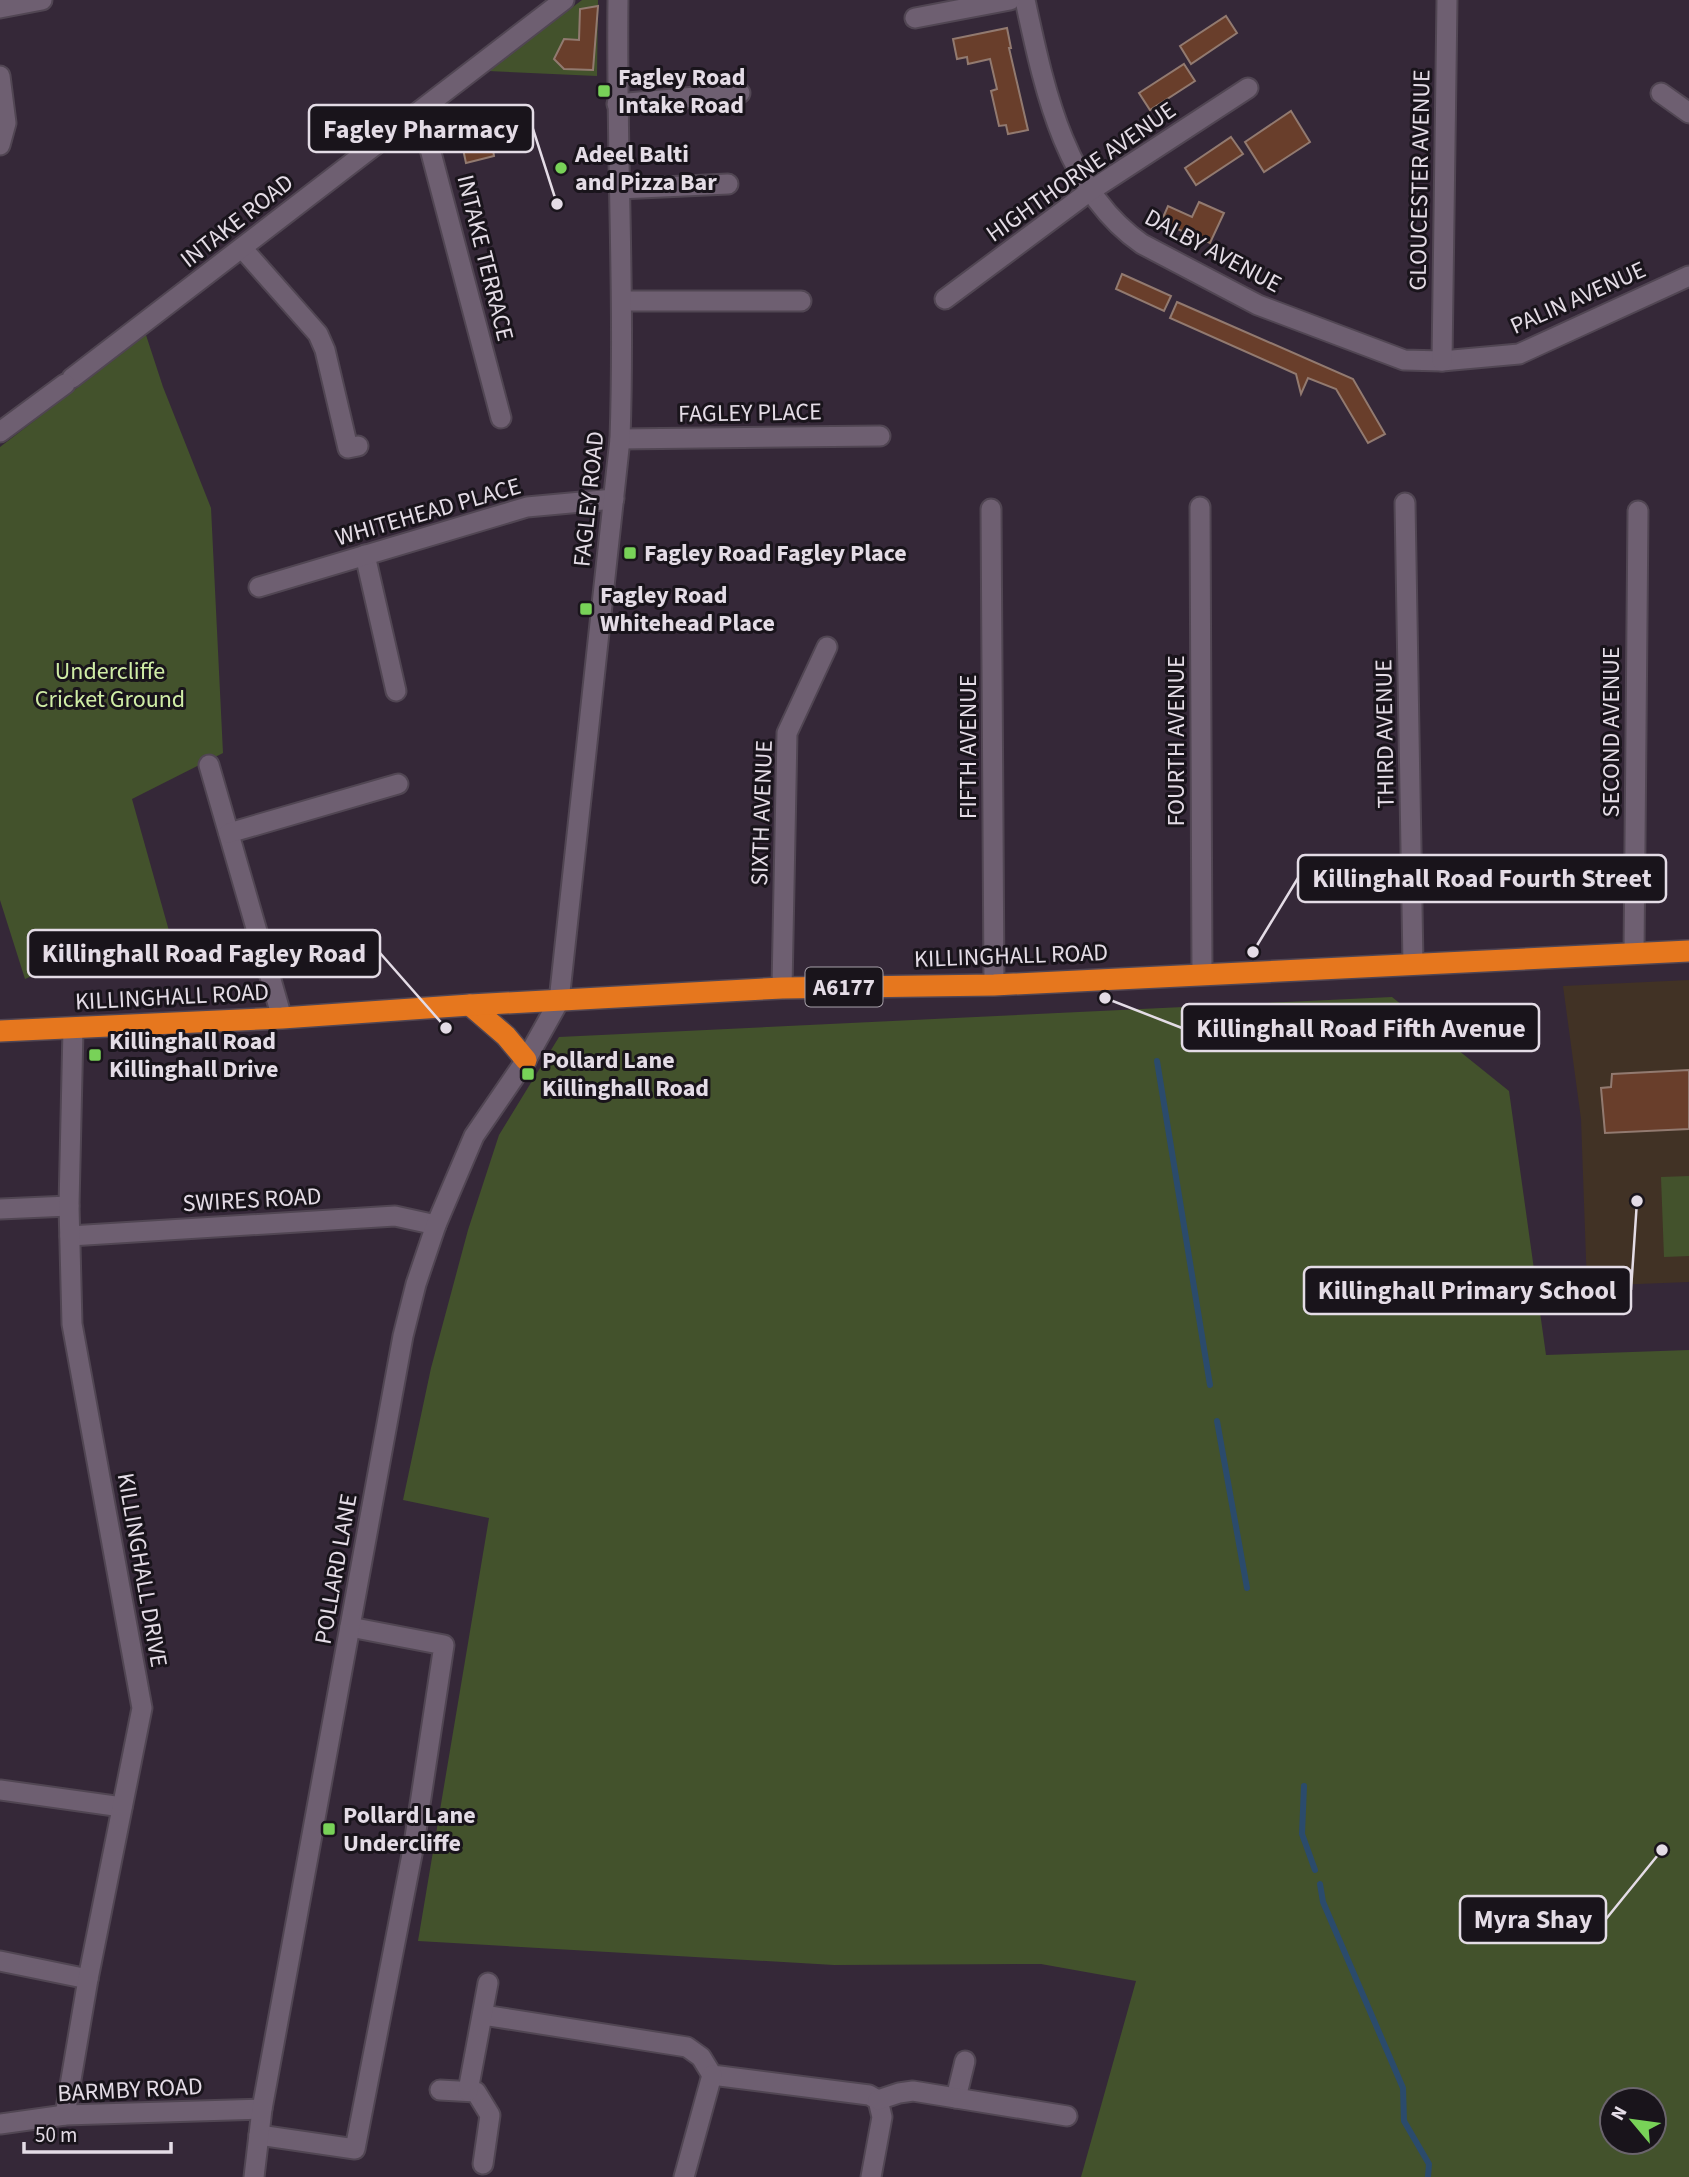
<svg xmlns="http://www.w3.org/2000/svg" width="1689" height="2177" font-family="'Source Sans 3',sans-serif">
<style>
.education{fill:#413225}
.green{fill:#43522c;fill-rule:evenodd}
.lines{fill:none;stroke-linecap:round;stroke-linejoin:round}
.stream{stroke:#2b4b6c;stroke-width:6}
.building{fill:#693e2b;stroke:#927a70;stroke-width:2}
.minor-casing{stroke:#514653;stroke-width:23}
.highway-casing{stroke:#514653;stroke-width:24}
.minor{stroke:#6e5f71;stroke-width:19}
.highway{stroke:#e6771e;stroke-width:21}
.poi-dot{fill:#78d258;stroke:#19141b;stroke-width:2.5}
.labels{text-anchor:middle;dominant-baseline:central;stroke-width:6;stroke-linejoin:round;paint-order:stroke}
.shield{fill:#19141b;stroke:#a7a0a9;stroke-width:2}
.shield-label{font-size:23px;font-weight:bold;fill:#e4dce6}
.poi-label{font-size:24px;font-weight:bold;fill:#e4dce6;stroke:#19141b;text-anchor:start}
.street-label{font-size:24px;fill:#e4dce6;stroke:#19141b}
.park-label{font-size:24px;fill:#d0eda6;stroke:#19141b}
.leader{fill:none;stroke:#e4dce6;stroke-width:2.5}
.callout-dot{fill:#e4dce6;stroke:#19141b;stroke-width:2.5}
.callout{fill:#19141b;stroke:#e4dce6;stroke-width:2.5}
.callout-label{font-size:26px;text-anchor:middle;font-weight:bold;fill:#e4dce6}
</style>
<rect width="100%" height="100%" fill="#352838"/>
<!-- education -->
<path class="education" d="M 1689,980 L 1689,1282 L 1587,1286 L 1581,1119 L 1563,986 Z"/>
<!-- green -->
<g class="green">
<path d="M 582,0 L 598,0 L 597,76 L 488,71 Z"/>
<path d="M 146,335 L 163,387 L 211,508 L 223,753 L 132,799 L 171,938 L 43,971 L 25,979 L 0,900 L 0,447 Z"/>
<path d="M 1392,997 L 1509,1091 L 1546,1355 L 1689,1350 L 1689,2177 L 1081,2177 L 1136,1981 L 1041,1964 L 834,1965 L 418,1941 L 489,1518 L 403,1500 L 431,1368 L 468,1230 L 499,1135 L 559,1037 ZM 1612,2100 L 1654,2100 L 1654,2142 L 1612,2142 Z"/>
<path d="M 1689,1176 L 1689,1256 L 1664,1257 L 1661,1177 Z"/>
</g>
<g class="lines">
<!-- stream -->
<g class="stream">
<path d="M 1157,1061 L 1210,1385"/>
<path d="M 1217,1421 L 1247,1588"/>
<path d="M 1304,1786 L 1302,1834 L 1315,1870"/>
<path d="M 1320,1884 L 1323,1902 L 1403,2088 L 1404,2121 L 1429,2164 L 1428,2177"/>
</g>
</g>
<!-- building -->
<g class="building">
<path d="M 598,6 L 593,70 L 564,69 L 554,59 L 564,39 L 579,40 L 580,9 Z"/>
<path d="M 1226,16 L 1237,33 L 1191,64 L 1180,46 Z"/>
<path d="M 1007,28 L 1011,48 L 1009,48 L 1028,130 L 1008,134 L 1006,125 L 999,126 L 991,91 L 997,89 L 990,59 L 968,64 L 967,57 L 957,59 L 953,39 Z"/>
<path d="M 1184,64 L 1195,81 L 1150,110 L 1139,93 Z"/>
<path d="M 1291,111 L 1310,142 L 1264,172 L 1245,142 Z"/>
<path d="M 487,113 L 494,156 L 466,163 L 457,121 Z"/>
<path d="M 1231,137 L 1243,154 L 1196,185 L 1185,168 Z"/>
<path d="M 1199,202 L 1224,213 L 1210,243 L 1161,222 L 1168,206 L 1192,217 Z"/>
<path d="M 1122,274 L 1171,296 L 1164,311 L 1116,289 Z"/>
<path d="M 1177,302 L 1353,379 L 1385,434 L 1368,443 L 1336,389 L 1308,378 L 1301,394 L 1296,374 L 1170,318 Z"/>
<path d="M 1689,1070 L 1689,1129 L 1605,1133 L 1601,1088 L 1611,1087 L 1612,1074 Z"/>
</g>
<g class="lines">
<defs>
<g id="minor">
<path d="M 1025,0 C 1044,87 1064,190 1142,244 L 1258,305 L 1404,360 L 1442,361 L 1519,354 L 1689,276"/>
<path d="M 0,8 L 42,0"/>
<path d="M 915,18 L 1010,0"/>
<path d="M 0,76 L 6,123 L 0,145"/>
<path d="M 1661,93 L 1689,113"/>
<path d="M 617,104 L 740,93"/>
<path d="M 420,111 L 501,418"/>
<path d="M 619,189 L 728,184"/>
<path d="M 242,248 L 318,334 L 325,350 L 348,448 L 358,446"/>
<path d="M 945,299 L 1090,191 L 1248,88"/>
<path d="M 622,301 L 801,301"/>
<path d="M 1442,361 L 1447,0"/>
<path d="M 72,378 L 564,0"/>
<path d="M 0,432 L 65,384"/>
<path d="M 620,439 L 880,436"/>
<path d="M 1405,503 L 1413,964"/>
<path d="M 1200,507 L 1202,974"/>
<path d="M 991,509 L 994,985"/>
<path d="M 365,555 L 396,691"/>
<path d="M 259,587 L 527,507 L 614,499"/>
<path d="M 209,765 L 282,1018"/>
<path d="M 229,833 L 398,784"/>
<path d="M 1634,953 L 1638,511"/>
<path d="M 782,988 L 787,733 L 827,647"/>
<path d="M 0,1209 L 69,1206"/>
<path d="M 70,1236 L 395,1216 L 436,1225"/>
<path d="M 0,1790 L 122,1807"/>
<path d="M 0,1961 L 88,1979"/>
<path d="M 483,2015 L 687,2047 L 701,2057 L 712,2075 L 869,2095 L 878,2100 L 882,2117 L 871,2177"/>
<path d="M 440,2090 L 476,2092 L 490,2115 L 483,2164"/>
<path d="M 468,2091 L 488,1983"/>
<path d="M 956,2098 L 965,2061"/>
<path d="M 878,2100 L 899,2093 L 913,2091 L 1067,2116"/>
<path d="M 65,2115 L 88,1979 L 142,1708 L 72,1324 L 69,1206 L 73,1029"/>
<path d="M 0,2124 L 65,2115 L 262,2109"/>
<path d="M 259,2135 L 355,2149 L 414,1844 L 444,1645 L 350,1627"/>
<path d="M 254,2177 L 262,2109 L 403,1336 L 416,1284 L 436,1225 L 474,1136 L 526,1060 L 559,1001 L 620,439 C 625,293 616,147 618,0"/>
<path d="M 684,2177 L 712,2075"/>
</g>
<g id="highway">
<path d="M 470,1005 L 506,1036 L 526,1060"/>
<path d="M 0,1031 L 282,1018 L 470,1005 L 782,988 L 994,985 L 1689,951"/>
</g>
</defs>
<!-- minor casing -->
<use href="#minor" class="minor-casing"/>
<!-- highway casing -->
<use href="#highway" class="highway-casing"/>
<!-- minor -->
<use href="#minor" class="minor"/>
<!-- highway -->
<use href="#highway" class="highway"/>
</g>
<!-- markers -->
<g class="poi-dot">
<rect x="597" y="84" width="14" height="14" rx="3.5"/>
<circle cx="561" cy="168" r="7"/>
<rect x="623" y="546" width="14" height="14" rx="3.5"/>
<rect x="579" y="602" width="14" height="14" rx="3.5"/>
<rect x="88" y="1048" width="14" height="14" rx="3.5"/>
<rect x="521" y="1067" width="14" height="14" rx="3.5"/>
<rect x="322" y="1822" width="14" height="14" rx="3.5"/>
</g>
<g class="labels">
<!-- shield labels -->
<rect class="shield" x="805.5" y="967.5" width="77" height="39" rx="5"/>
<g class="shield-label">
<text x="844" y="987">A6177</text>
</g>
<!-- poi labels -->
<g class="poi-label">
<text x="618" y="77">Fagley Road<tspan x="618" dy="28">Intake Road</tspan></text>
<text x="575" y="154">Adeel Balti<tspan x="575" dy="28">and Pizza Bar</tspan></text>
<text x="644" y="553">Fagley Road Fagley Place</text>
<text x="600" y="595">Fagley Road<tspan x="600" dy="28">Whitehead Place</tspan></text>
<text x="109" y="1041">Killinghall Road<tspan x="109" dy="28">Killinghall Drive</tspan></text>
<text x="542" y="1060">Pollard Lane<tspan x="542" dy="28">Killinghall Road</tspan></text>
<text x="343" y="1815">Pollard Lane<tspan x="343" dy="28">Undercliffe</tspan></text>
</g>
<!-- street labels -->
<g class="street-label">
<text transform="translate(1081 172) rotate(-35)">HIGHTHORNE AVENUE</text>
<text transform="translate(1420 180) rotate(-89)">GLOUCESTER AVENUE</text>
<text transform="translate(237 221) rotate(-38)">INTAKE ROAD</text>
<text transform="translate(1213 251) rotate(28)">DALBY AVENUE</text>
<text transform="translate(485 258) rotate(76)">INTAKE TERRACE</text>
<text transform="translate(1578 298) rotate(-24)">PALIN AVENUE</text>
<text transform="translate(750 413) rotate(-1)">FAGLEY PLACE</text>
<text transform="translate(589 499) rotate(-84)">FAGLEY ROAD</text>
<text transform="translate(428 512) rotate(-16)">WHITEHEAD PLACE</text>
<text transform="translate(1611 732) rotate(-90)">SECOND AVENUE</text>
<text transform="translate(1385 734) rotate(-91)">THIRD AVENUE</text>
<text transform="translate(1176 741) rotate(-90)">FOURTH AVENUE</text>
<text transform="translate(968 747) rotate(-90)">FIFTH AVENUE</text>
<text transform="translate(762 813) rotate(-88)">SIXTH AVENUE</text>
<text transform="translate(1011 956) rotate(-2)">KILLINGHALL ROAD</text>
<text transform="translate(172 997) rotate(-3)">KILLINGHALL ROAD</text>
<text transform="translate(252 1200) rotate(-3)">SWIRES ROAD</text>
<text transform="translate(336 1569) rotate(-80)">POLLARD LANE</text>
<text transform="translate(142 1570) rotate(80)">KILLINGHALL DRIVE</text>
<text transform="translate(130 2090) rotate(-3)">BARMBY ROAD</text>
</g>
<!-- park labels -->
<g class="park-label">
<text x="110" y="671">Undercliffe<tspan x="110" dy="28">Cricket Ground</tspan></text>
</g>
</g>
<!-- callouts -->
<path class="leader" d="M557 204L533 129M1253 952L1298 878M446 1028L380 953M1105 998L1182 1028M1637 1201L1631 1290M1662 1850L1606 1919"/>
<g class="callout-dot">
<circle cx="557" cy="204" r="7"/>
<circle cx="1253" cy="952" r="7"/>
<circle cx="446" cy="1028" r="7"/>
<circle cx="1105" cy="998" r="7"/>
<circle cx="1637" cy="1201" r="7"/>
<circle cx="1662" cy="1850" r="7"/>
</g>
<g class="callout">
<rect x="309" y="105" width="224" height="47" rx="7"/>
<rect x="1298" y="855" width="368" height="47" rx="7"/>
<rect x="28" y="930" width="352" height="47" rx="7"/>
<rect x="1182" y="1004" width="357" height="47" rx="7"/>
<rect x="1304" y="1267" width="327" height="47" rx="7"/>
<rect x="1460" y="1896" width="146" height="47" rx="7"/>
</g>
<g class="callout-label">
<text x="421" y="138">Fagley Pharmacy</text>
<text x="1482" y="887">Killinghall Road Fourth Street</text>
<text x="204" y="962">Killinghall Road Fagley Road</text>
<text x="1361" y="1037">Killinghall Road Fifth Avenue</text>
<text x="1467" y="1299">Killinghall Primary School</text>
<text x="1533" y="1928">Myra Shay</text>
</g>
<!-- north arrow -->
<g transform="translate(1633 2121) rotate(299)"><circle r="33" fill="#19141b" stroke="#6a646c" stroke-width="2"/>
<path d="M0-5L12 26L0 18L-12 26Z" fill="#78d258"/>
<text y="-10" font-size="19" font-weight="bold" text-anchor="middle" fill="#e4dce6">N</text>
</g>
<!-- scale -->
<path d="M24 2142v10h147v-10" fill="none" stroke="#e4dce6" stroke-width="3.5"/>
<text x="35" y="2142" font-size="21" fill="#e4dce6" stroke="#19141b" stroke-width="5" paint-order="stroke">50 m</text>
</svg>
